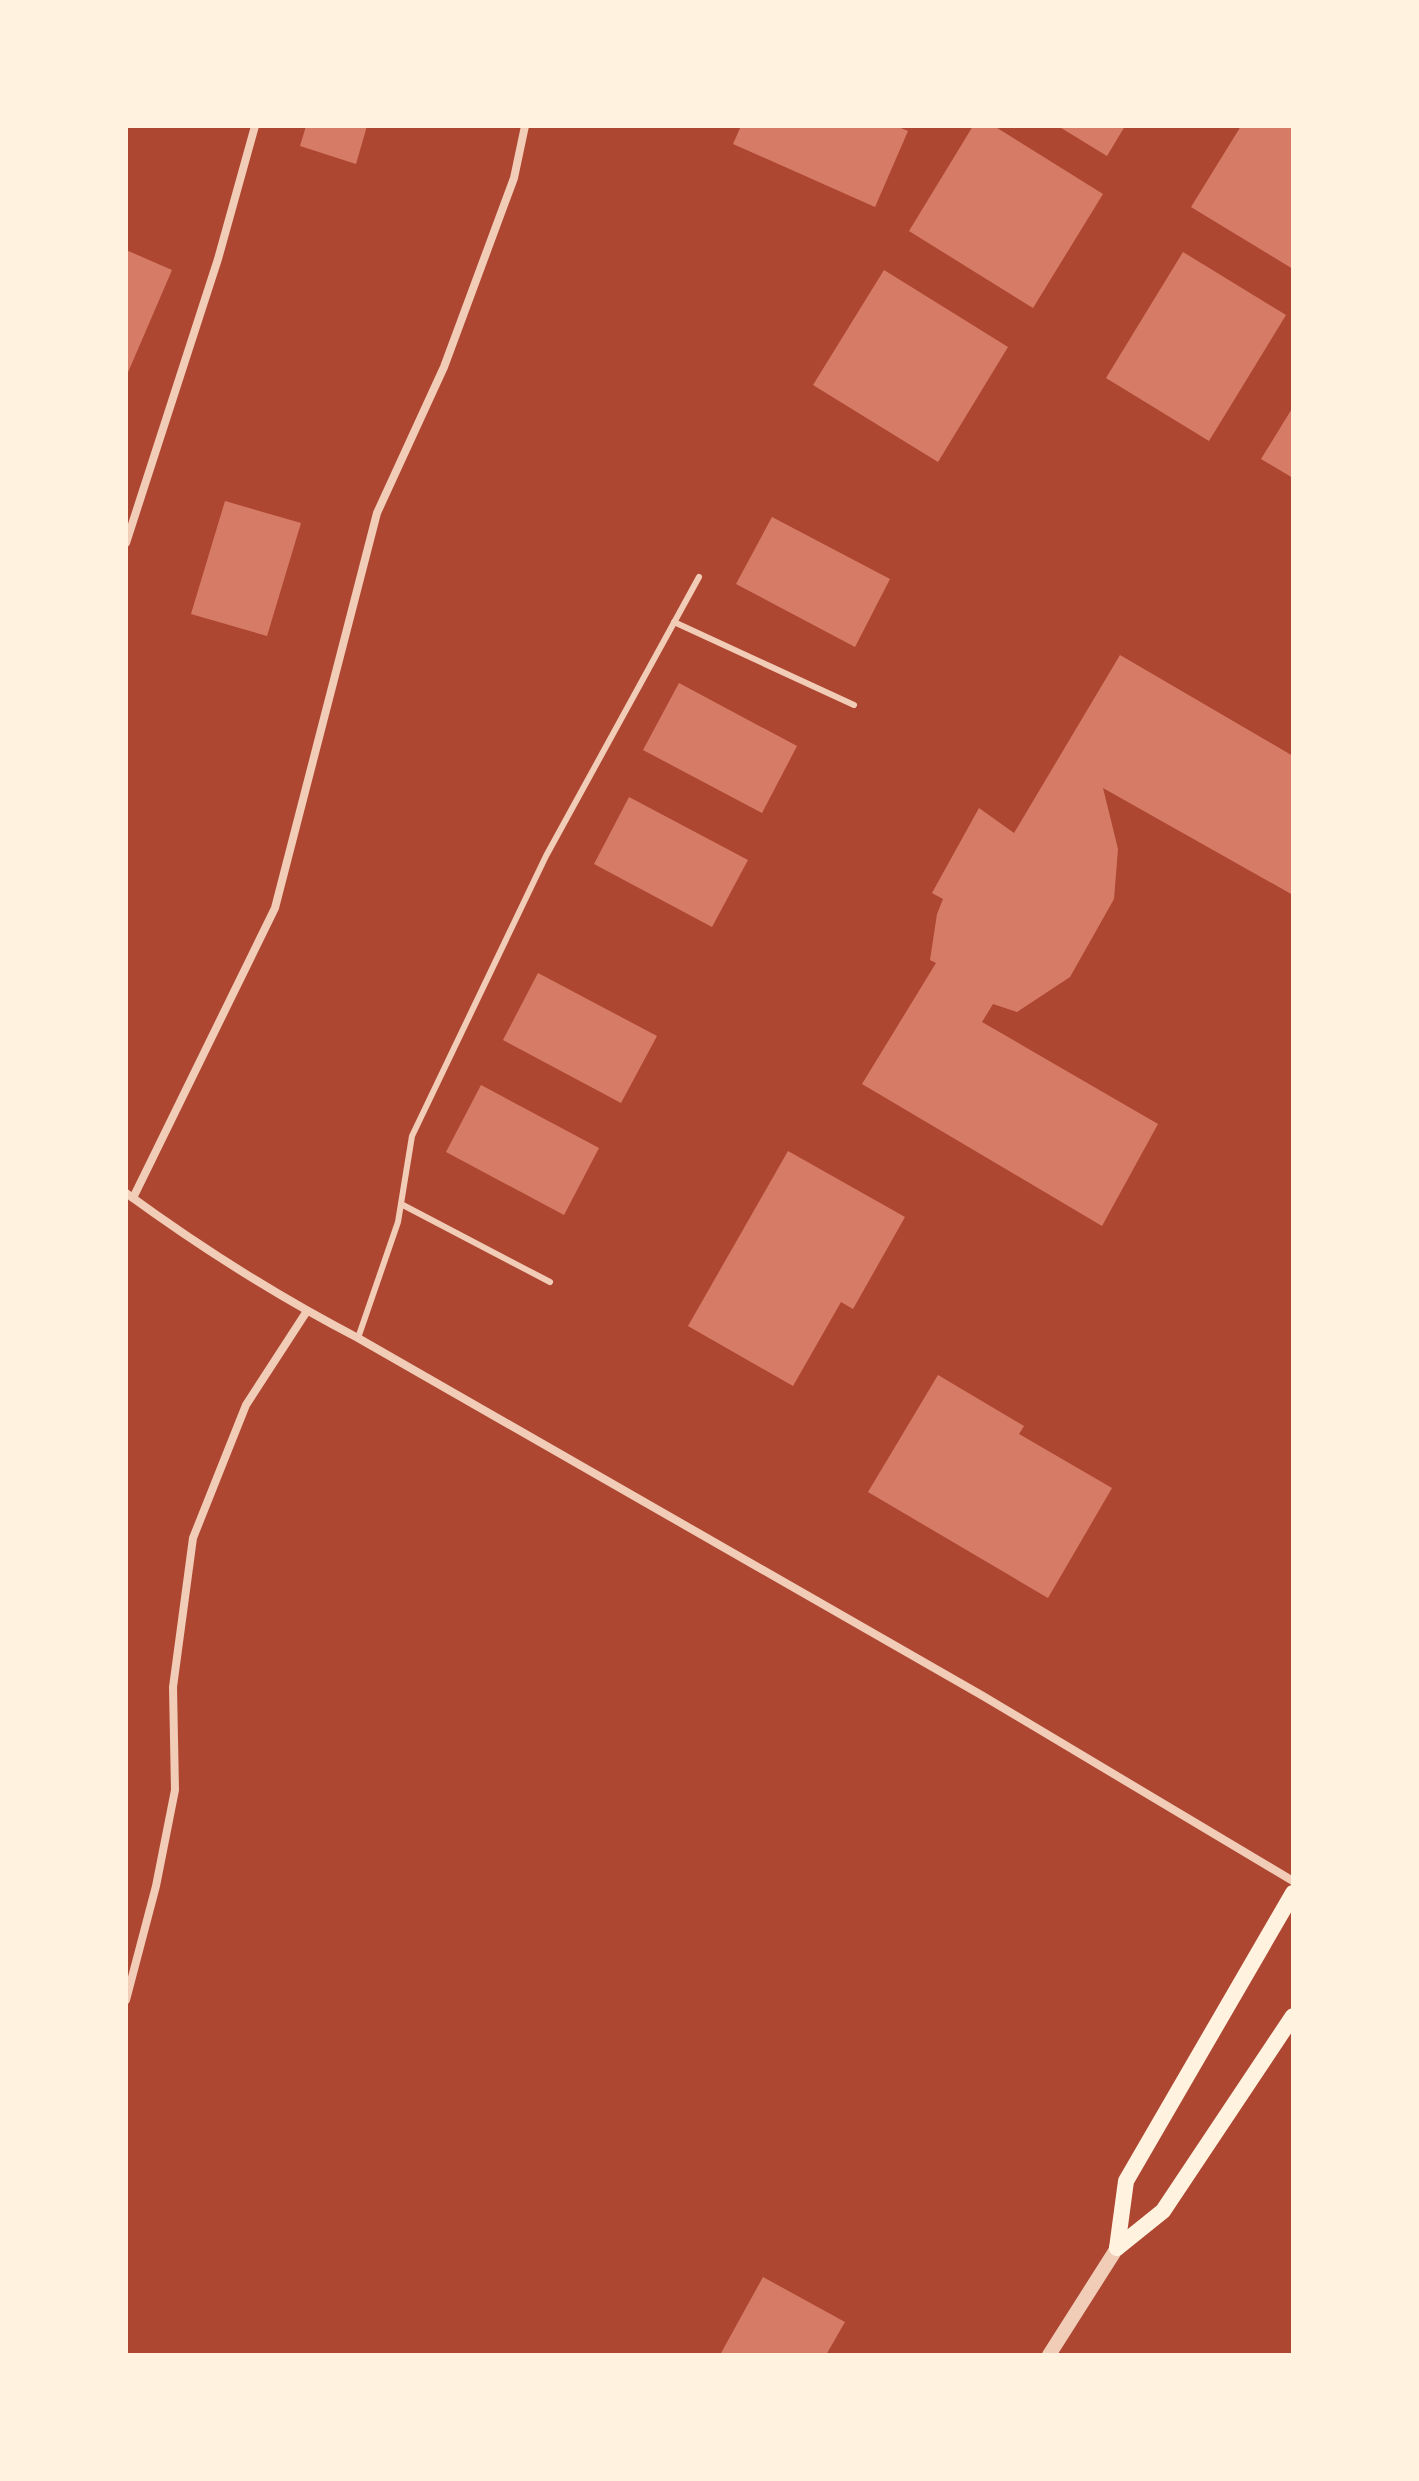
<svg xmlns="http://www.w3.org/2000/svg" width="1419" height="2481" font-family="'DejaVu Sans',sans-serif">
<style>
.green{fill:#ae4732}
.building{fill:#d67c66}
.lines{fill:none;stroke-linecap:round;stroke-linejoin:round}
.service{stroke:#f1ccb7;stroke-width:6}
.minor{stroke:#f1ccb7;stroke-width:8}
.tertiary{stroke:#f1ccb7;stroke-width:14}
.secondary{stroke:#fff3e0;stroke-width:16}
</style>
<rect width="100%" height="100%" fill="#c8553d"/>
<!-- green -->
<rect class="green" x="126" y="126" width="1167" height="2229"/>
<!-- building -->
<g class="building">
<path d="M 306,126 L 367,126 L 356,164 L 300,146 Z"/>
<path d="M 741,126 L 896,126 L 908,131 L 875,207 L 733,144 Z"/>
<path d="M 973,126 L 994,126 L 1103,194 L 1033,308 L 909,231 Z"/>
<path d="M 1058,126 L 1125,126 L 1107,156 Z"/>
<path d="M 1241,126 L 1293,126 L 1293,269 L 1191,207 Z"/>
<path d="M 126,250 L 172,270 L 126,377 Z"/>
<path d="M 1183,252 L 1286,315 L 1209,441 L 1106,378 Z"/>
<path d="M 884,270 L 1008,347 L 938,462 L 813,385 Z"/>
<path d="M 1293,407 L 1293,478 L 1261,459 Z"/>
<path d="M 225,501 L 301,523 L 267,636 L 191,614 Z"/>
<path d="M 772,517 L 890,579 L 855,647 L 736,584 Z"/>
<path d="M 1120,655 L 1293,756 L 1293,895 L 1103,788 L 1118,849 L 1114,899 L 1070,977 L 1017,1012 L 993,1004 L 982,1022 L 1158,1124 L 1102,1226 L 862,1084 L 936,963 L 930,960 L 937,914 L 943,899 L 932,893 L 979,808 L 1014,833 Z"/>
<path d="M 679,683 L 797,746 L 762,813 L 643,750 Z"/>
<path d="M 629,797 L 748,860 L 712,927 L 594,864 Z"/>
<path d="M 538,973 L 657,1036 L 621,1103 L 503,1040 Z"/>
<path d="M 481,1085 L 599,1148 L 564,1215 L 446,1152 Z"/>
<path d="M 788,1151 L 905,1217 L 853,1309 L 841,1302 L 793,1386 L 688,1326 Z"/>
<path d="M 938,1375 L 1024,1426 L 1019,1434 L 1112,1488 L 1048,1598 L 868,1492 Z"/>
<path d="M 763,2277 L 845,2322 L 826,2355 L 720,2355 Z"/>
</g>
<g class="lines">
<!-- service -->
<g class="service">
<path d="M 674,622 L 854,705"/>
<path d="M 401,1204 L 550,1282"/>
<path d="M 358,1338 L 398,1222 L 412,1136 L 546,856 L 699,577"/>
</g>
<!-- minor -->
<g class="minor">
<path d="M 126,543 L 218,259 L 255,126"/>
<path d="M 126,1193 C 200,1247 277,1296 358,1338 L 983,1696 L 1293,1881"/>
<path d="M 133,1198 L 275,908 L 377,513 L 444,367 L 514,178 L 525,126"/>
<path d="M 126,2000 L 156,1886 L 175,1790 L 173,1687 L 193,1538 L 246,1405 L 307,1311"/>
</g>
<!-- tertiary -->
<path class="tertiary" d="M 1049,2355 L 1117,2248"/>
<!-- secondary -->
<g class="secondary">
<path d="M 1117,2248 L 1126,2181 L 1293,1893"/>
<path d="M 1117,2248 L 1163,2211 L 1293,2016"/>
</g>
</g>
<!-- border -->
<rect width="1419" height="2481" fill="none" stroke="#fff3e0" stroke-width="256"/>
</svg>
